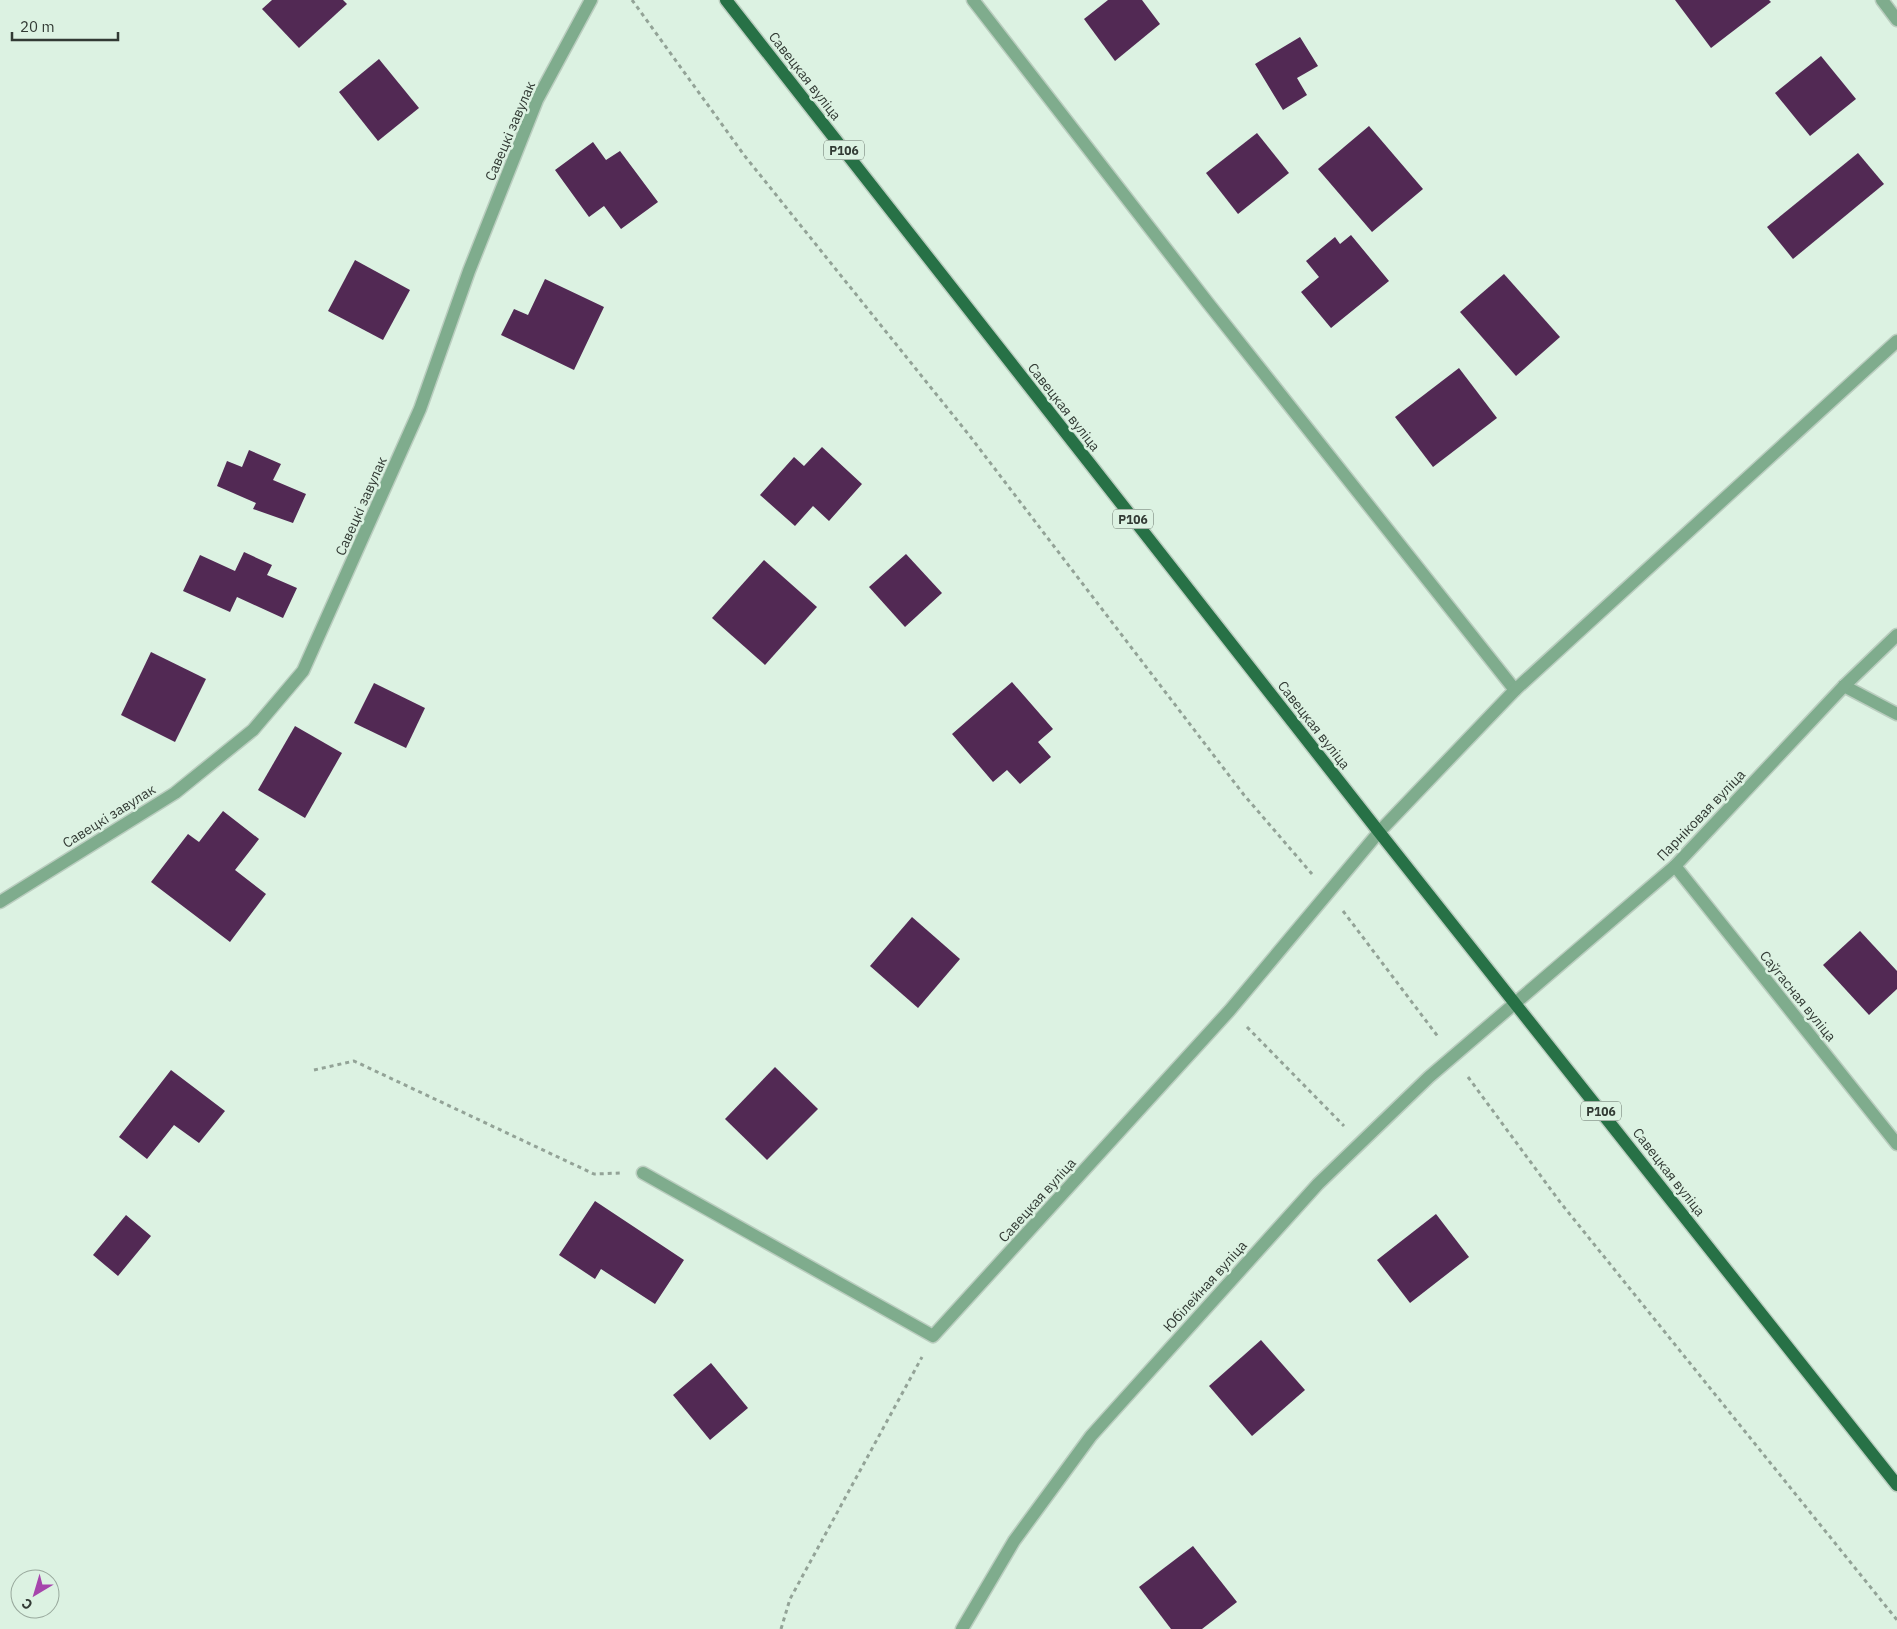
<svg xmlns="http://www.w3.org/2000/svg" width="1897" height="1629" font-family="'IBM Plex Sans',sans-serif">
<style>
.building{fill:#522954}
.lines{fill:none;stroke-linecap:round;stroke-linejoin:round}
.lane-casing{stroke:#bacdbf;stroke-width:15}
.street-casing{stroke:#bacdbf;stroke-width:15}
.primary-casing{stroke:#bacdbf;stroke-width:15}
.path{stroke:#93a397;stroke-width:3;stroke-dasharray:4 4;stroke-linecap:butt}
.lane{stroke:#7fac8d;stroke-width:12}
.street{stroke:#7fac8d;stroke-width:12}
.primary{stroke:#277146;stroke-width:12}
.labels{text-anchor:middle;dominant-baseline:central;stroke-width:5;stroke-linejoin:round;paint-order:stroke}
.shield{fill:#dcf2e2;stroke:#657168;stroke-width:1}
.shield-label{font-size:12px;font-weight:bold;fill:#323a34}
.street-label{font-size:14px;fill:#323a34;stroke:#dcf2e2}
</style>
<rect width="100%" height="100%" fill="#dcf2e2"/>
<!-- building -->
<g class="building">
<path d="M 272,0 L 343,0 L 347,4 L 299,48 L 262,9 Z"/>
<path d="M 1108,0 L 1142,0 L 1160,24 L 1115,61 L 1084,19 Z"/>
<path d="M 1675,0 L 1769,0 L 1771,2 L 1711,48 Z"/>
<path d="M 1300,37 L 1318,66 L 1297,78 L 1307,95 L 1283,110 L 1255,64 Z"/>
<path d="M 1821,56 L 1856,99 L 1810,136 L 1775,93 Z"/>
<path d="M 379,59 L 419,108 L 378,141 L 339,92 Z"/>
<path d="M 1369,126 L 1423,189 L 1372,232 L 1318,169 Z"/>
<path d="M 1257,133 L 1289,173 L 1238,214 L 1206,173 Z"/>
<path d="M 593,142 L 606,160 L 620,151 L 658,202 L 621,229 L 604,206 L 589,217 L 555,170 Z"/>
<path d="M 1858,153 L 1884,184 L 1793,259 L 1767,227 Z"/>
<path d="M 1351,235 L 1389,281 L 1331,328 L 1301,292 L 1319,277 L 1306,261 L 1335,237 L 1340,244 Z"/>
<path d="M 355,260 L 410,290 L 383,340 L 328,311 Z"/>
<path d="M 1504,274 L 1560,337 L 1516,376 L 1460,312 Z"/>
<path d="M 545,279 L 604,307 L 574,370 L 501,335 L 514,309 L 528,315 Z"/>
<path d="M 1459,368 L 1497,418 L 1433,467 L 1395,417 Z"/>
<path d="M 822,447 L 862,484 L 829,521 L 813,506 L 795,526 L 760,495 L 794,457 L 804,466 Z"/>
<path d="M 249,450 L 281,464 L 273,480 L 306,494 L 293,523 L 253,509 L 256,503 L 217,486 L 227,461 L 242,467 Z"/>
<path d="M 244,552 L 272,565 L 267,575 L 297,588 L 283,618 L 237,597 L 230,612 L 183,591 L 200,555 L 235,571 Z"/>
<path d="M 906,554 L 942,593 L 905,627 L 869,587 Z"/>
<path d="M 764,560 L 817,607 L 765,665 L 712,618 Z"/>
<path d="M 151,652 L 206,679 L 175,742 L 121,715 Z"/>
<path d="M 1012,682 L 1053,729 L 1038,742 L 1051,757 L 1020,784 L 1007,770 L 993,782 L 952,734 Z"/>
<path d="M 374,683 L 425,708 L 406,748 L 354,723 Z"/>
<path d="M 295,726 L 342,753 L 305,818 L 258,790 Z"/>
<path d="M 223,811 L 259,839 L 235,870 L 266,894 L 230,942 L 151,882 L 188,834 L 199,842 Z"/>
<path d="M 912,917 L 960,959 L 918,1008 L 870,966 Z"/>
<path d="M 1860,931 L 1897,971 L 1897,989 L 1869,1015 L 1823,965 Z"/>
<path d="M 775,1067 L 818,1109 L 767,1160 L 725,1119 Z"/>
<path d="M 171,1070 L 225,1111 L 199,1143 L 174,1125 L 147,1159 L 119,1137 Z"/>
<path d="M 595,1201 L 684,1260 L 655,1304 L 601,1269 L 595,1279 L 559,1255 Z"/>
<path d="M 1436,1214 L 1469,1257 L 1410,1303 L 1377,1260 Z"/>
<path d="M 126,1215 L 151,1236 L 118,1276 L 93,1255 Z"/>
<path d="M 1261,1340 L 1305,1390 L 1252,1436 L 1209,1386 Z"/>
<path d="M 711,1363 L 748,1408 L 710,1440 L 673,1395 Z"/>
<path d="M 1193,1546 L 1237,1602 L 1202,1629 L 1171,1629 L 1139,1587 Z"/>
</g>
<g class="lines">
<defs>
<path id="lane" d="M 1844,686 L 1897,714"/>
<g id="street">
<path d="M 973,0 L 1208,303 L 1515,690"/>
<path d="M 1882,0 L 1897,20"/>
<path d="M 1675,866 L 1897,1144"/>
<path d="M 0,902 L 175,793 L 253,730 L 303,671 L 420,409 L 469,271 L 537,100 L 591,0"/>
<path d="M 643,1173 L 933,1336 L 1230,1010 L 1379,832 L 1515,690 L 1897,341"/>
<path d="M 962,1629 L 1014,1541 L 1091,1436 L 1318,1184 L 1429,1077 L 1675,866 L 1844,686 L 1897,635"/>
</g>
<path id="primary" d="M 726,0 L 1379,832 L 1897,1485"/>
</defs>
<!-- lane casing -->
<use href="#lane" class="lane-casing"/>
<!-- street casing -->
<use href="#street" class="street-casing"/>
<!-- primary casing -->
<use href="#primary" class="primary-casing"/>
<!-- path -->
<g class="path">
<path d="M 632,0 L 744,155 L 969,435 L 1244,795 L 1312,874"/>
<path d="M 1343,911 L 1439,1038"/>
<path d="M 1247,1027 L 1344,1126"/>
<path d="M 314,1070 L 354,1061 L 594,1174 L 620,1173"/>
<path d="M 1468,1077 L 1560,1202 L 1897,1620"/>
<path d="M 781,1629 L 790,1599 L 922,1357"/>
</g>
<!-- lane -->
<use href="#lane" class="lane"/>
<!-- street -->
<use href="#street" class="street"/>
<!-- primary -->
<use href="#primary" class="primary"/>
</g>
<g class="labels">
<!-- shield labels -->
<g class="shield">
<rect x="824" y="140.5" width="40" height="19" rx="4"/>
<rect x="1113" y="509.5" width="40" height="19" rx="4"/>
<rect x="1581" y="1101.5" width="40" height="19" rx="4"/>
</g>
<g class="shield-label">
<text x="844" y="150">Р106</text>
<text x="1133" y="519">Р106</text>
<text x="1601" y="1111">Р106</text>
</g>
<!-- street labels -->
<g class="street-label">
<text transform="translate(805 76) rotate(52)">Савецкая вуліца</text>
<text transform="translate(510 131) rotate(-67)">Савецкі завулак</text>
<text transform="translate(1064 407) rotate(52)">Савецкая вуліца</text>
<text transform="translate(361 506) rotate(-66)">Савецкі завулак</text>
<text transform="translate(1314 725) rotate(52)">Савецкая вуліца</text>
<text transform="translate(1701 815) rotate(-46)">Парніковая вуліца</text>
<text transform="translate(109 816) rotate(-32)">Савецкі завулак</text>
<text transform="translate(1798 996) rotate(51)">Саўгасная вуліца</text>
<text transform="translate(1669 1172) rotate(52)">Савецкая вуліца</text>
<text transform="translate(1037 1200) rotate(-48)">Савецкая вуліца</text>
<text transform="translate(1205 1286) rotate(-48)">Юбілейная вуліца</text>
</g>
</g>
<!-- north arrow -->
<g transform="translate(35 1594) rotate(218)"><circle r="24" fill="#dcf2e2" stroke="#98a89c"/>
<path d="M0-4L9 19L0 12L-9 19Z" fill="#a645ac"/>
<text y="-8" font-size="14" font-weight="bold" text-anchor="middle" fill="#323a34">С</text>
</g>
<!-- scale -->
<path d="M12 32v8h106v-8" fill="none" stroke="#323a34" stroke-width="2.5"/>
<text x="20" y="32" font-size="15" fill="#323a34" stroke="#dcf2e2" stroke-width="4" paint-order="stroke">20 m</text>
</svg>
